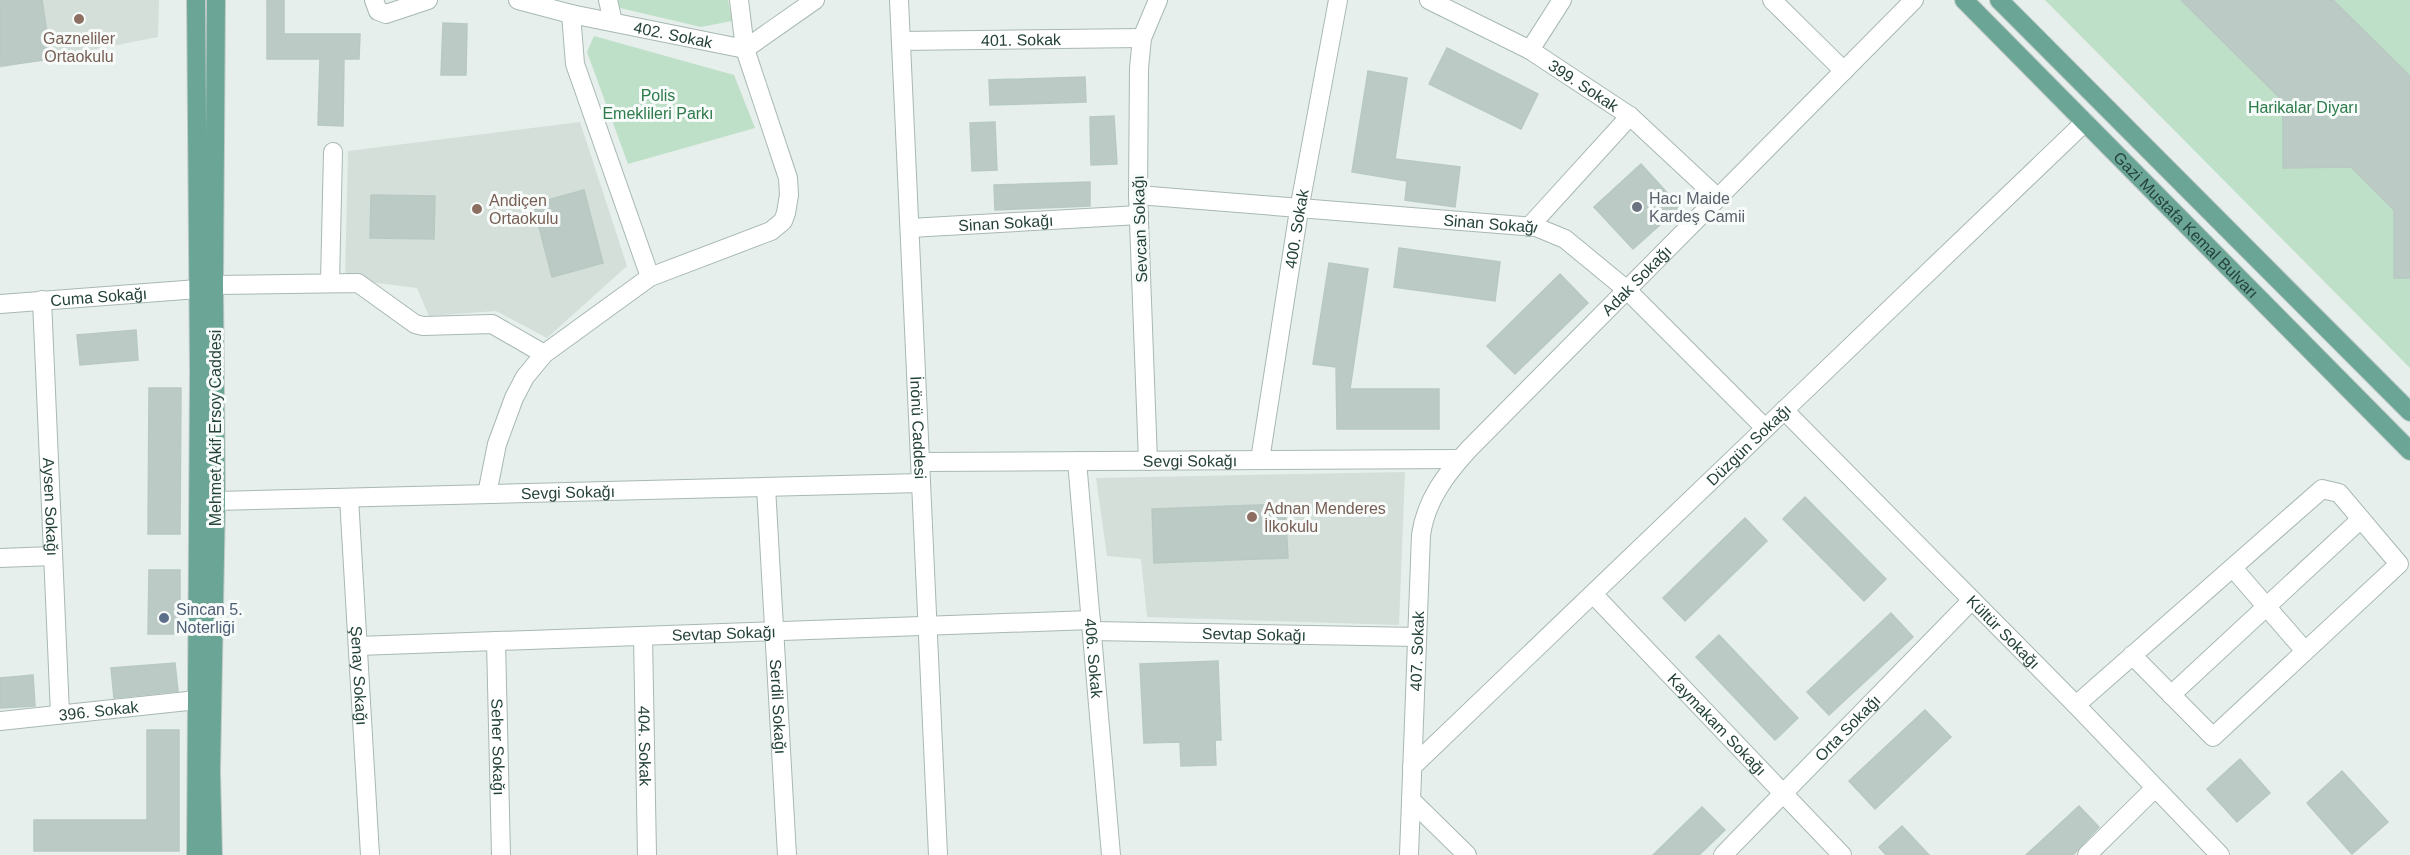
<svg xmlns="http://www.w3.org/2000/svg" width="2410" height="855" font-family="Helvetica,sans-serif">
<style>
.built{fill:#d4dfda}
.green{fill:#bfe0c8}
.building{fill:#bbcac4;stroke:#b8c9c2;stroke-width:1.5}
.lines{fill:none;stroke-linecap:round;stroke-linejoin:round}
.minor-casing{stroke:#a8b8b2;stroke-width:20}
.major-casing{stroke:#c2cac8;stroke-width:20}
.minor{stroke:#fff;stroke-width:18}
.major{stroke:#6aa596;stroke-width:18}
.education-dot{fill:#8d6e63;stroke:#f7fbf9;stroke-width:2}
.worship-dot{fill:#6b7280;stroke:#f7fbf9;stroke-width:2}
.service-dot{fill:#5c6f8a;stroke:#f7fbf9;stroke-width:2}
.labels{text-anchor:middle;dominant-baseline:central;stroke-width:6;stroke-linejoin:round;paint-order:stroke}
.street-label{font-size:16px;fill:#24423a;stroke:#f7fbf9}
.education-label{font-size:16px;fill:#785e54;stroke:#f7fbf9;text-anchor:start}
.park-label{font-size:16px;fill:#2d7a4b;stroke:#f7fbf9}
.worship-label{font-size:16px;fill:#5b616d;stroke:#f7fbf9;text-anchor:start}
.service-label{font-size:16px;fill:#4e5e75;stroke:#f7fbf9;text-anchor:start}
</style>
<rect width="100%" height="100%" fill="#e6efeb"/>
<!-- built -->
<g class="built">
<path d="M 0,0 L 159,0 L 158,37 L 0,68 Z"/>
<path d="M 580,122 L 627,266 L 547,338 L 496,311 L 429,316 L 417,288 L 345,279 L 348,151 Z"/>
<path d="M 1405,472 L 1399,625 L 1147,617 L 1141,559 L 1107,556 L 1096,478 Z"/>
</g>
<!-- green -->
<g class="green">
<path d="M 618,0 L 728,0 L 732,21 L 701,27 L 620,8 Z"/>
<path d="M 2045,0 L 2410,0 L 2410,368 Z"/>
<path d="M 594,36 L 734,75 L 755,128 L 628,164 L 587,52 Z"/>
</g>
<!-- building -->
<g class="building">
<path d="M 0,0 L 42,0 L 51,59 L 1,66 Z"/>
<path d="M 267,0 L 284,0 L 284,34 L 360,34 L 359,59 L 344,59 L 343,126 L 318,125 L 320,59 L 267,59 Z"/>
<path d="M 2181,0 L 2333,0 L 2410,76 L 2410,278 L 2394,278 L 2394,210 L 2351,167 L 2283,168 L 2283,101 Z"/>
<path d="M 443,23 L 467,24 L 466,75 L 441,75 Z"/>
<path d="M 1447,48 L 1538,94 L 1521,129 L 1429,84 Z"/>
<path d="M 1368,71 L 1407,78 L 1395,159 L 1460,167 L 1455,207 L 1405,200 L 1407,181 L 1352,172 Z"/>
<path d="M 1085,77 L 1086,102 L 990,105 L 989,80 Z"/>
<path d="M 1114,116 L 1117,164 L 1091,165 L 1090,117 Z"/>
<path d="M 995,122 L 997,170 L 972,171 L 970,123 Z"/>
<path d="M 1641,164 L 1680,207 L 1633,249 L 1594,207 Z"/>
<path d="M 1090,182 L 1090,206 L 995,210 L 994,185 Z"/>
<path d="M 584,190 L 603,263 L 552,277 L 533,204 Z"/>
<path d="M 371,195 L 435,196 L 434,239 L 370,238 Z"/>
<path d="M 1399,248 L 1500,262 L 1495,301 L 1394,287 Z"/>
<path d="M 1329,263 L 1368,269 L 1350,389 L 1439,389 L 1439,429 L 1337,429 L 1336,367 L 1313,364 Z"/>
<path d="M 1560,274 L 1588,303 L 1515,374 L 1487,346 Z"/>
<path d="M 136,330 L 138,360 L 80,365 L 77,335 Z"/>
<path d="M 149,388 L 181,388 L 180,534 L 148,534 Z"/>
<path d="M 1805,497 L 1886,579 L 1864,601 L 1783,519 Z"/>
<path d="M 1285,504 L 1288,558 L 1154,563 L 1152,509 Z"/>
<path d="M 1745,518 L 1767,541 L 1685,621 L 1663,598 Z"/>
<path d="M 149,570 L 180,570 L 180,634 L 148,634 Z"/>
<path d="M 1891,613 L 1913,637 L 1829,715 L 1807,692 Z"/>
<path d="M 1719,635 L 1798,718 L 1775,740 L 1696,657 Z"/>
<path d="M 1218,661 L 1221,740 L 1215,740 L 1216,765 L 1181,766 L 1180,742 L 1144,743 L 1140,664 Z"/>
<path d="M 175,663 L 178,691 L 114,698 L 111,668 Z"/>
<path d="M 33,675 L 35,706 L 0,708 L 0,678 Z"/>
<path d="M 1925,710 L 1951,737 L 1875,809 L 1849,781 Z"/>
<path d="M 147,730 L 179,730 L 179,851 L 34,851 L 34,820 L 147,820 Z"/>
<path d="M 2240,759 L 2270,793 L 2237,822 L 2207,789 Z"/>
<path d="M 2342,771 L 2388,822 L 2352,854 L 2307,803 Z"/>
<path d="M 2079,806 L 2099,827 L 2073,855 L 2026,855 Z"/>
<path d="M 1702,807 L 1725,830 L 1699,855 L 1653,855 Z"/>
<path d="M 1902,826 L 1929,855 L 1886,855 L 1879,847 Z"/>
</g>
<g class="lines">
<defs>
<g id="minor">
<path d="M 374,0 L 378,11 L 386,14 L 428,0"/>
<path id="s1" d="M 518,0 L 571,14 L 745,49 L 815,0"/>
<path d="M 608,0 L 613,22"/>
<path id="s2" d="M 899,0 L 938,855"/>
<path id="s3" d="M 1429,0 L 1530,50 L 1630,116 L 1718,198"/>
<path d="M 1772,0 L 1844,71"/>
<path d="M 571,14 L 575,64 L 650,277"/>
<path id="s4" d="M 901,41 L 1142,38"/>
<path d="M 1530,50 L 1562,0"/>
<path id="s5" d="M 1138,195 L 1536,227 L 1565,239 L 1627,290 L 1765,428"/>
<path d="M 1529,227 L 1630,116"/>
<path id="s6" d="M 910,228 L 1139,215"/>
<path d="M 330,283 L 333,152"/>
<path d="M 214,285 L 358,283 L 415,324 L 423,326 L 492,324 L 544,354"/>
<path id="s7" d="M 42,300 L 60,714"/>
<path id="s8" d="M 0,304 L 198,289"/>
<path id="s9" d="M 1784,410 L 2076,705 L 2220,855"/>
<path id="s10" d="M 1260,460 L 1299,210 L 1338,0"/>
<path id="s11" d="M 1077,461 L 1111,855"/>
<path d="M 1148,461 L 1138,195 L 1139,68 L 1142,38 L 1158,0"/>
<path id="s12" d="M 920,462 L 1460,459"/>
<path id="s13" d="M 766,487 L 787,855"/>
<path d="M 487,494 L 497,444 L 514,398 L 525,377 L 544,354 L 650,277 L 771,231 L 783,221 L 786,213 L 789,195 L 788,178 L 745,49 L 739,0"/>
<path id="s14" d="M 349,498 L 370,855"/>
<path id="s15" d="M 216,501 L 921,483"/>
<path d="M 0,558 L 53,556"/>
<path d="M 2233,568 L 2305,651"/>
<path id="s16" d="M 1593,594 L 1842,855"/>
<path id="s17" d="M 1092,631 L 1417,637"/>
<path id="s18" d="M 643,636 L 647,855"/>
<path id="s19" d="M 496,641 L 501,855"/>
<path id="s20" d="M 358,646 L 1091,620"/>
<path d="M 2171,695 L 2361,519"/>
<path d="M 2076,705 L 2322,489 L 2339,493 L 2399,564 L 2213,737 L 2132,655"/>
<path id="s21" d="M 0,721 L 197,700"/>
<path id="s22" d="M 1412,767 L 2085,122"/>
<path d="M 1411,800 L 1467,855"/>
<path id="s23" d="M 1409,855 L 1421,535 C 1426,500 1446,474 1469,449 L 1914,0"/>
<path id="s24" d="M 1723,855 L 1972,600"/>
<path d="M 2087,855 L 2155,788"/>
</g>
<g id="major">
<path d="M 196,0 L 199,372 L 196,855"/>
<path id="s25" d="M 1964,0 L 2410,451"/>
<path d="M 1999,0 L 2410,412"/>
<path d="M 213,855 L 211,771 L 216,501 L 214,285 L 216,0"/>
</g>
</defs>
<!-- minor casing -->
<use href="#minor" class="minor-casing"/>
<!-- major casing -->
<use href="#major" class="major-casing"/>
<!-- minor -->
<use href="#minor" class="minor"/>
<!-- major -->
<use href="#major" class="major"/>
</g>
<!-- markers -->
<g class="education-dot">
<circle cx="79" cy="19" r="6"/>
<circle cx="477" cy="209" r="6"/>
<circle cx="1252" cy="517" r="6"/>
</g>
<circle class="worship-dot" cx="1637" cy="207" r="6"/>
<circle class="service-dot" cx="164" cy="618" r="6"/>
<g class="labels">
<!-- street labels -->
<g class="street-label">
<text stroke="none"><textPath href="#s1" startOffset="159">402. Sokak</textPath></text>
<text stroke="none"><textPath href="#s4" startOffset="120">401. Sokak</textPath></text>
<text stroke="none"><textPath href="#s3" startOffset="177">399. Sokak</textPath></text>
<text stroke="none"><textPath href="#s6" startOffset="96">Sinan Sokağı</textPath></text>
<text stroke="none"><textPath href="#s5" startOffset="354">Sinan Sokağı</textPath></text>
<text stroke="none"><textPath href="#s25" startOffset="316">Gazi Mustafa Kemal Bulvarı</textPath></text>
<text transform="translate(1140 229) rotate(-92)">Sevcan Sokağı</text>
<text stroke="none"><textPath href="#s10" startOffset="234">400. Sokak</textPath></text>
<text stroke="none"><textPath href="#s23" startOffset="658">Adak Sokağı</textPath></text>
<text stroke="none"><textPath href="#s8" startOffset="99">Cuma Sokağı</textPath></text>
<text stroke="none"><textPath href="#s2" startOffset="428">İnönü Caddesi</textPath></text>
<text transform="translate(215 428) rotate(-90)">Mehmet Akif Ersoy Caddesi</text>
<text stroke="none"><textPath href="#s22" startOffset="466">Düzgün Sokağı</textPath></text>
<text stroke="none"><textPath href="#s12" startOffset="270">Sevgi Sokağı</textPath></text>
<text stroke="none"><textPath href="#s15" startOffset="352">Sevgi Sokağı</textPath></text>
<text stroke="none"><textPath href="#s7" startOffset="207">Aysen Sokağı</textPath></text>
<text stroke="none"><textPath href="#s9" startOffset="312">Kültür Sokağı</textPath></text>
<text stroke="none"><textPath href="#s20" startOffset="366">Sevtap Sokağı</textPath></text>
<text stroke="none"><textPath href="#s17" startOffset="162">Sevtap Sokağı</textPath></text>
<text stroke="none"><textPath href="#s23" startOffset="204">407. Sokak</textPath></text>
<text stroke="none"><textPath href="#s11" startOffset="198">406. Sokak</textPath></text>
<text stroke="none"><textPath href="#s14" startOffset="178">Şenay Sokağı</textPath></text>
<text stroke="none"><textPath href="#s13" startOffset="220">Serdil Sokağı</textPath></text>
<text stroke="none"><textPath href="#s21" startOffset="99">396. Sokak</textPath></text>
<text stroke="none"><textPath href="#s16" startOffset="180">Kaymakam Sokağı</textPath></text>
<text stroke="none"><textPath href="#s24" startOffset="178">Orta Sokağı</textPath></text>
<text stroke="none"><textPath href="#s18" startOffset="110">404. Sokak</textPath></text>
<text stroke="none"><textPath href="#s19" startOffset="106">Seher Sokağı</textPath></text>
</g>
<!-- education labels -->
<g class="education-label">
<text x="79" y="38" text-anchor="middle">Gazneliler<tspan x="79" dy="18">Ortaokulu</tspan></text>
<text x="489" y="200">Andiçen<tspan x="489" dy="18">Ortaokulu</tspan></text>
<text x="1264" y="508">Adnan Menderes<tspan x="1264" dy="18">İlkokulu</tspan></text>
</g>
<!-- park labels -->
<g class="park-label">
<text x="658" y="95">Polis<tspan x="658" dy="18">Emeklileri Parkı</tspan></text>
<text x="2303" y="107">Harikalar Diyarı</text>
</g>
<!-- worship labels -->
<g class="worship-label">
<text x="1649" y="198">Hacı Maide<tspan x="1649" dy="18">Kardeş Camii</tspan></text>
</g>
<!-- service labels -->
<g class="service-label">
<text x="176" y="609">Sincan 5.<tspan x="176" dy="18">Noterliği</tspan></text>
</g>
</g>
</svg>
